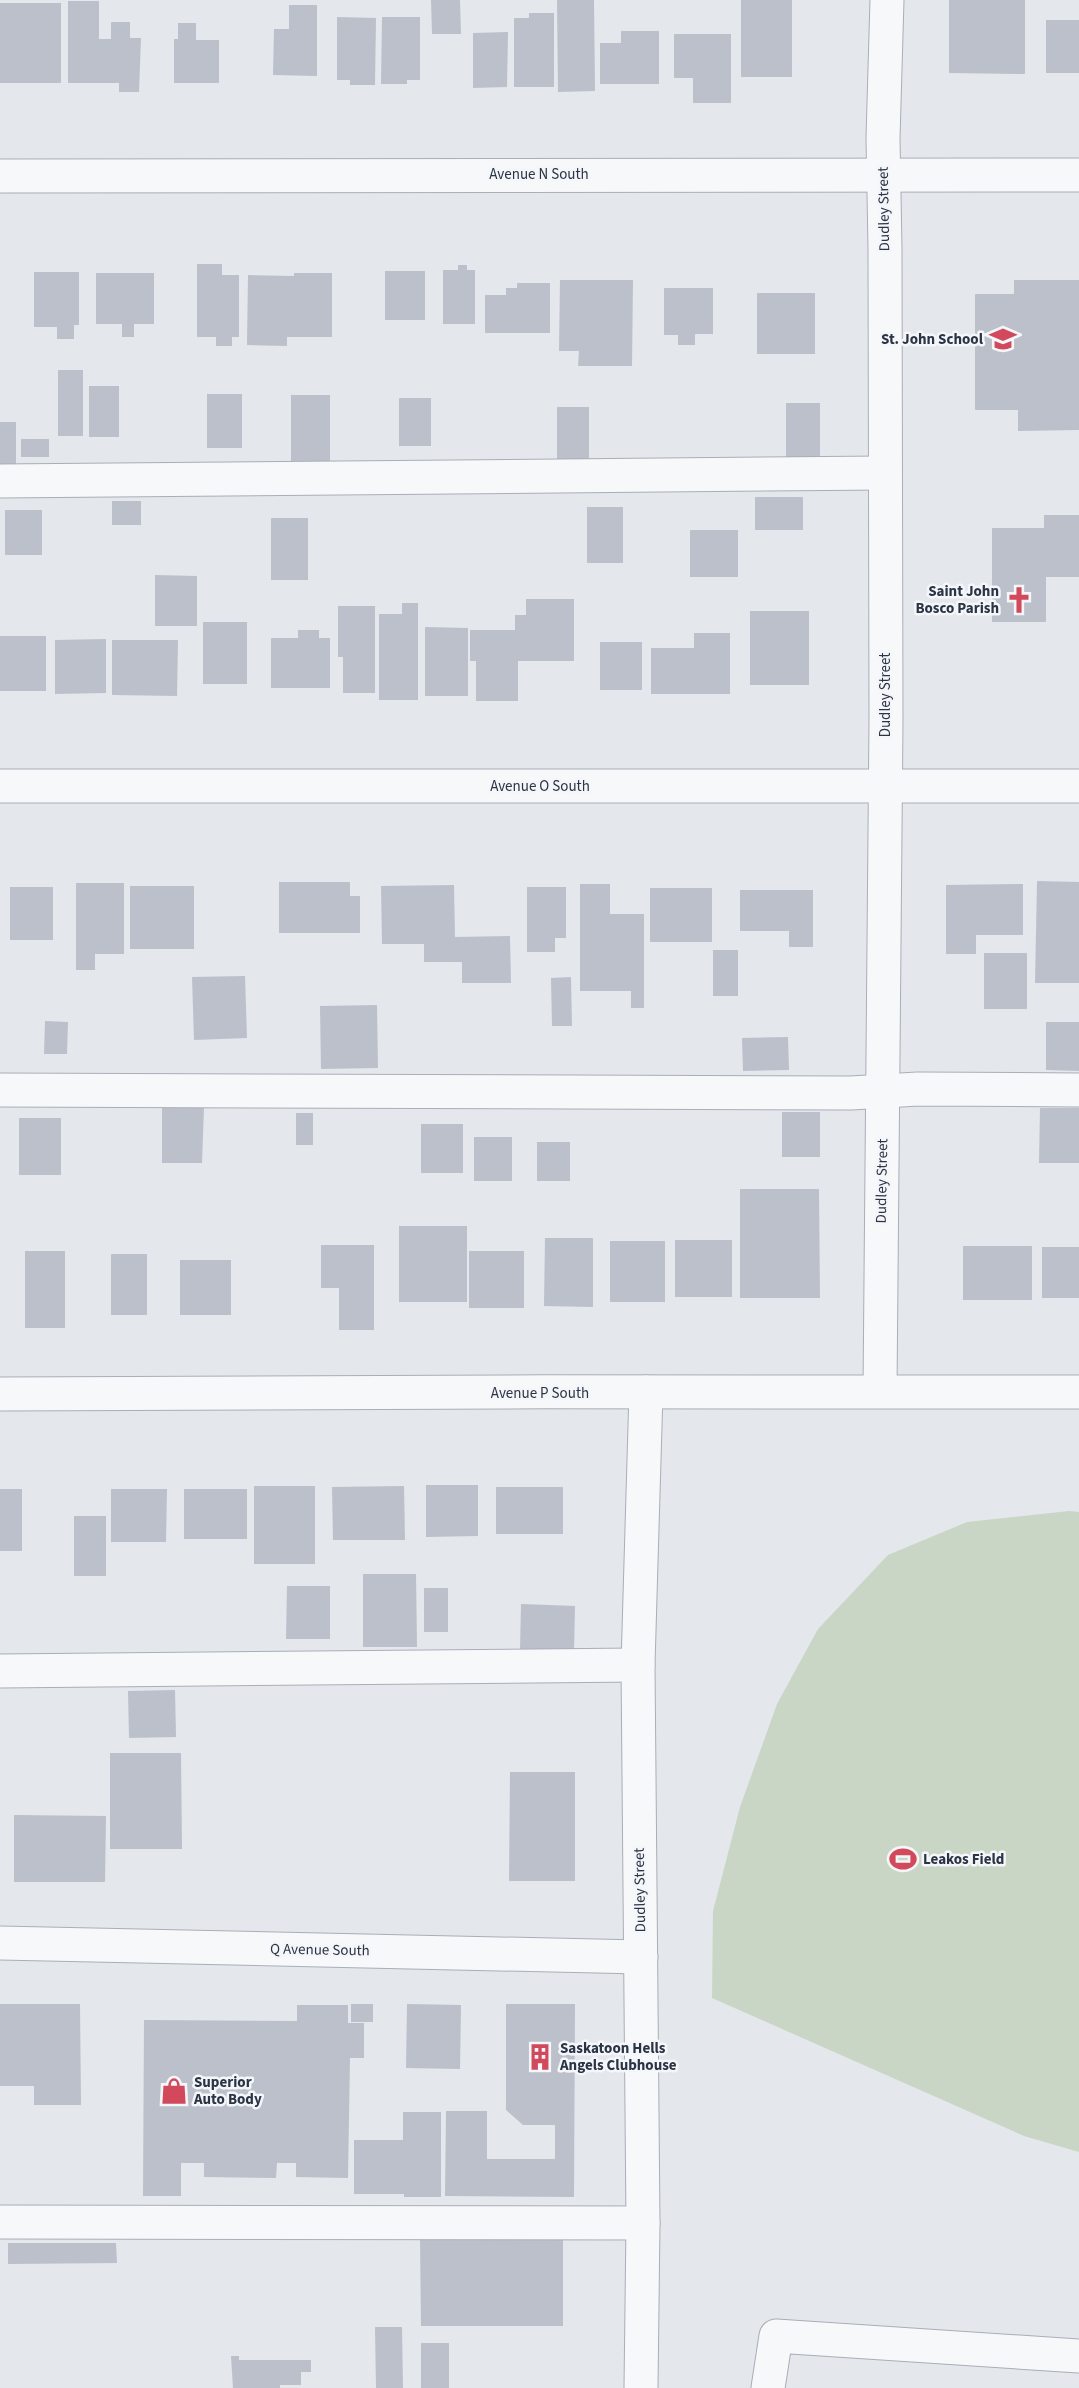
<svg xmlns="http://www.w3.org/2000/svg" width="1079" height="2388" font-family="'Source Sans 3',sans-serif">
<style>
.green{fill:#c9d6c5}
.building{fill:#bbc0ca}
.lines{fill:none;stroke-linecap:round;stroke-linejoin:round}
.minor-casing{stroke:#a9aeb7;stroke-width:35}
.minor{stroke:#f7f8fa;stroke-width:33}
.labels{text-anchor:middle;dominant-baseline:central;stroke-width:5;stroke-linejoin:round;paint-order:stroke}
.street-label{font-size:15px;fill:#2b3445;stroke:#f4f6f9}
.poi-label{font-size:15px;font-weight:bold;fill:#2b3445;stroke:#f4f6f9;text-anchor:start}
</style>
<rect width="100%" height="100%" fill="#e4e7ec"/>
<!-- green -->
<path class="green" d="M 1069,1511 L 1079,1512 L 1079,2152 L 1024,2136 L 712,1998 L 713,1911 L 740,1807 L 777,1704 L 818,1629 L 888,1555 L 967,1522 Z"/>
<!-- building -->
<g class="building">
<path d="M 431,0 L 460,0 L 461,34 L 432,34 Z"/>
<path d="M 557,0 L 594,0 L 595,91 L 558,92 Z"/>
<rect x="741" y="0" width="51" height="77"/>
<path d="M 949,0 L 1025,0 L 1025,74 L 949,73 Z"/>
<path d="M 68,1 L 99,1 L 99,39 L 111,39 L 111,22 L 130,22 L 130,38 L 141,38 L 139,92 L 119,92 L 119,83 L 68,83 Z"/>
<rect x="0" y="3" width="61" height="80"/>
<path d="M 289,5 L 317,5 L 317,76 L 273,75 L 274,29 L 289,29 Z"/>
<path d="M 529,13 L 554,13 L 554,87 L 514,87 L 514,18 L 529,18 Z"/>
<path d="M 337,17 L 376,18 L 375,85 L 350,85 L 350,80 L 337,80 Z"/>
<path d="M 382,17 L 420,17 L 420,80 L 407,80 L 407,84 L 381,84 Z"/>
<rect x="1046" y="20" width="33" height="53"/>
<path d="M 178,23 L 196,23 L 196,40 L 219,40 L 219,83 L 174,83 L 174,39 L 178,39 Z"/>
<path d="M 621,31 L 659,31 L 659,84 L 600,84 L 600,43 L 621,43 Z"/>
<path d="M 508,32 L 507,87 L 473,88 L 473,33 Z"/>
<path d="M 674,34 L 731,34 L 731,103 L 693,103 L 693,78 L 674,78 Z"/>
<path d="M 197,264 L 222,264 L 222,275 L 239,275 L 239,337 L 232,337 L 232,346 L 216,346 L 216,337 L 197,337 Z"/>
<path d="M 458,265 L 467,265 L 467,270 L 475,270 L 475,324 L 443,324 L 443,270 L 458,270 Z"/>
<rect x="385" y="271" width="40" height="49"/>
<path d="M 34,272 L 79,272 L 79,325 L 74,325 L 74,339 L 57,339 L 57,327 L 34,327 Z"/>
<path d="M 96,273 L 154,273 L 154,324 L 134,324 L 134,337 L 122,337 L 122,324 L 96,324 Z"/>
<path d="M 294,273 L 332,273 L 332,337 L 287,337 L 287,346 L 247,345 L 248,275 L 294,276 Z"/>
<path d="M 560,280 L 633,280 L 632,366 L 578,366 L 579,351 L 559,351 Z"/>
<path d="M 1014,280 L 1079,280 L 1079,430 L 1018,431 L 1018,410 L 975,410 L 975,294 L 1014,294 Z"/>
<path d="M 517,283 L 550,283 L 550,333 L 485,333 L 485,295 L 506,295 L 506,288 L 517,288 Z"/>
<path d="M 664,288 L 713,288 L 713,334 L 695,334 L 695,345 L 678,345 L 678,335 L 664,335 Z"/>
<rect x="757" y="293" width="58" height="61"/>
<rect x="58" y="370" width="25" height="66"/>
<rect x="89" y="386" width="30" height="51"/>
<rect x="207" y="394" width="35" height="54"/>
<rect x="291" y="395" width="39" height="71"/>
<rect x="399" y="398" width="32" height="48"/>
<rect x="786" y="403" width="34" height="56"/>
<rect x="557" y="407" width="32" height="58"/>
<rect x="0" y="422" width="16" height="44"/>
<rect x="21" y="439" width="28" height="18"/>
<rect x="755" y="497" width="48" height="33"/>
<rect x="112" y="501" width="29" height="24"/>
<rect x="587" y="507" width="36" height="56"/>
<rect x="5" y="510" width="37" height="45"/>
<path d="M 1044,515 L 1079,515 L 1079,577 L 1046,577 L 1046,622 L 992,622 L 992,528 L 1044,528 Z"/>
<rect x="271" y="518" width="37" height="62"/>
<rect x="690" y="530" width="48" height="47"/>
<path d="M 155,575 L 197,576 L 197,626 L 155,626 Z"/>
<path d="M 526,599 L 574,599 L 574,661 L 518,661 L 518,701 L 476,701 L 476,661 L 470,661 L 470,630 L 515,630 L 515,615 L 526,615 Z"/>
<path d="M 402,603 L 418,603 L 418,700 L 379,700 L 379,614 L 402,614 Z"/>
<path d="M 338,606 L 375,606 L 375,693 L 343,693 L 343,657 L 338,657 Z"/>
<rect x="750" y="611" width="59" height="74"/>
<rect x="203" y="622" width="44" height="62"/>
<path d="M 425,627 L 468,628 L 468,696 L 425,696 Z"/>
<path d="M 298,630 L 319,630 L 319,638 L 330,638 L 330,688 L 271,688 L 271,638 L 298,638 Z"/>
<path d="M 694,633 L 730,633 L 730,694 L 651,694 L 651,648 L 694,648 Z"/>
<rect x="0" y="636" width="46" height="55"/>
<path d="M 106,639 L 106,693 L 55,694 L 55,640 Z"/>
<path d="M 112,640 L 178,640 L 177,696 L 112,695 Z"/>
<rect x="600" y="642" width="42" height="48"/>
<path d="M 1037,881 L 1079,882 L 1079,983 L 1035,983 Z"/>
<path d="M 279,882 L 350,882 L 350,896 L 360,896 L 360,933 L 279,933 Z"/>
<path d="M 76,883 L 124,883 L 124,954 L 95,954 L 95,970 L 76,970 Z"/>
<path d="M 580,884 L 610,884 L 610,914 L 644,914 L 644,1008 L 631,1008 L 631,991 L 580,991 Z"/>
<path d="M 1023,884 L 1023,935 L 976,935 L 976,954 L 946,954 L 946,885 Z"/>
<path d="M 454,885 L 455,937 L 510,936 L 511,983 L 462,983 L 462,962 L 424,962 L 424,944 L 382,944 L 381,886 Z"/>
<rect x="130" y="886" width="64" height="63"/>
<rect x="10" y="887" width="43" height="53"/>
<path d="M 527,887 L 566,887 L 566,938 L 555,938 L 555,952 L 527,952 Z"/>
<rect x="650" y="888" width="62" height="54"/>
<path d="M 740,890 L 813,890 L 813,947 L 789,947 L 789,931 L 740,931 Z"/>
<rect x="713" y="950" width="25" height="46"/>
<rect x="984" y="953" width="43" height="56"/>
<path d="M 245,976 L 247,1038 L 194,1040 L 192,977 Z"/>
<path d="M 571,977 L 572,1026 L 552,1026 L 551,978 Z"/>
<path d="M 377,1005 L 378,1068 L 321,1069 L 320,1006 Z"/>
<path d="M 45,1021 L 68,1022 L 67,1054 L 44,1054 Z"/>
<path d="M 1046,1022 L 1079,1022 L 1079,1071 L 1046,1070 Z"/>
<path d="M 788,1037 L 789,1070 L 743,1071 L 742,1038 Z"/>
<path d="M 162,1106 L 204,1107 L 202,1163 L 162,1163 Z"/>
<path d="M 1040,1108 L 1079,1108 L 1079,1163 L 1039,1163 Z"/>
<rect x="782" y="1112" width="38" height="45"/>
<rect x="296" y="1113" width="17" height="32"/>
<rect x="19" y="1118" width="42" height="57"/>
<rect x="421" y="1124" width="42" height="49"/>
<rect x="474" y="1137" width="38" height="44"/>
<rect x="537" y="1142" width="33" height="39"/>
<path d="M 740,1189 L 819,1189 L 820,1298 L 740,1298 Z"/>
<rect x="399" y="1226" width="68" height="76"/>
<path d="M 545,1238 L 593,1238 L 593,1307 L 544,1306 Z"/>
<rect x="675" y="1240" width="57" height="57"/>
<rect x="610" y="1241" width="55" height="61"/>
<path d="M 321,1245 L 374,1245 L 374,1330 L 339,1330 L 339,1288 L 321,1288 Z"/>
<rect x="963" y="1246" width="69" height="54"/>
<rect x="1042" y="1247" width="37" height="51"/>
<rect x="25" y="1251" width="40" height="77"/>
<rect x="469" y="1251" width="55" height="57"/>
<rect x="111" y="1254" width="36" height="61"/>
<rect x="180" y="1260" width="51" height="55"/>
<path d="M 426,1485 L 478,1485 L 478,1536 L 426,1537 Z"/>
<rect x="254" y="1486" width="61" height="78"/>
<path d="M 404,1486 L 405,1540 L 333,1540 L 332,1487 Z"/>
<rect x="496" y="1487" width="67" height="47"/>
<rect x="0" y="1489" width="22" height="62"/>
<path d="M 111,1489 L 167,1489 L 166,1542 L 111,1542 Z"/>
<rect x="184" y="1489" width="63" height="50"/>
<rect x="74" y="1516" width="32" height="60"/>
<path d="M 363,1574 L 416,1574 L 417,1647 L 363,1647 Z"/>
<path d="M 287,1586 L 330,1586 L 330,1639 L 286,1639 Z"/>
<rect x="424" y="1588" width="24" height="44"/>
<path d="M 521,1604 L 575,1606 L 574,1652 L 520,1651 Z"/>
<path d="M 175,1690 L 176,1737 L 129,1738 L 128,1691 Z"/>
<path d="M 110,1753 L 181,1753 L 182,1849 L 110,1849 Z"/>
<path d="M 510,1772 L 575,1772 L 575,1881 L 509,1881 Z"/>
<path d="M 14,1815 L 106,1816 L 105,1882 L 14,1882 Z"/>
<path d="M 0,2004 L 80,2004 L 81,2105 L 34,2105 L 34,2086 L 0,2086 Z"/>
<rect x="351" y="2004" width="22" height="18"/>
<path d="M 407,2004 L 461,2005 L 460,2069 L 406,2068 Z"/>
<path d="M 506,2004 L 575,2004 L 574,2197 L 445,2196 L 446,2111 L 487,2111 L 487,2159 L 555,2159 L 555,2125 L 523,2125 L 506,2110 Z"/>
<path d="M 297,2005 L 348,2005 L 348,2023 L 364,2023 L 364,2058 L 350,2058 L 348,2178 L 296,2177 L 296,2163 L 277,2163 L 276,2178 L 204,2177 L 204,2163 L 181,2163 L 181,2196 L 143,2196 L 144,2020 L 297,2021 Z"/>
<path d="M 403,2112 L 441,2112 L 441,2197 L 404,2197 L 404,2194 L 354,2194 L 354,2140 L 403,2140 Z"/>
<path d="M 420,2236 L 563,2236 L 563,2326 L 421,2326 Z"/>
<path d="M 8,2243 L 116,2243 L 117,2263 L 8,2264 Z"/>
<path d="M 375,2327 L 402,2327 L 403,2388 L 376,2388 Z"/>
<rect x="421" y="2343" width="28" height="45"/>
<path d="M 231,2356 L 239,2356 L 239,2360 L 311,2360 L 311,2372 L 301,2372 L 301,2385 L 280,2385 L 280,2388 L 233,2388 Z"/>
</g>
<g class="lines">
<defs>
<g id="minor">
<path d="M 0,176 L 1079,175"/>
<path d="M 0,481 L 885,473"/>
<path d="M 0,786 L 1079,786"/>
<path d="M 0,1090 L 851,1093 L 918,1089 L 1079,1090"/>
<path d="M 880,1391 L 886,720 L 885,249 L 883,138 L 887,0"/>
<path d="M 0,1394 C 360,1393 719,1390 1079,1392"/>
<path d="M 0,1671 L 638,1665"/>
<path d="M 0,1943 L 641,1957"/>
<path d="M 0,2222 L 643,2223"/>
<path d="M 641,2388 L 643,2223 L 638,1665 L 646,1392"/>
<path d="M 768,2388 L 776,2336 L 1079,2356"/>
</g>
</defs>
<!-- minor casing -->
<use href="#minor" class="minor-casing"/>
<!-- minor -->
<use href="#minor" class="minor"/>
</g>
<!-- icons -->
<defs>
<symbol id="school-bare" viewBox="-9 -9 18 18"><path d="M0-5L7-2L0 1L-7-2ZM-4 1L0 2.5L4 1V4Q0 6-4 4Z" fill="#d1495b" stroke="#f4f6f9" stroke-width="2.5" paint-order="stroke"/></symbol>
<symbol id="church-bare" viewBox="-9 -9 18 18"><path d="M-1.2-6h2.4v3.5h3.3v2.4h-3.3V6h-2.4V-.1h-3.3v-2.4h3.3Z" fill="#d1495b" stroke="#f4f6f9" stroke-width="2.5" paint-order="stroke"/></symbol>
<symbol id="stadium-bare" viewBox="-9 -9 18 18"><path d="M0-5a6.5 5 0 1 0 0 10a6.5 5 0 1 0 0-10ZM-3.5-1.8h7v3.6h-7Z" fill="#d1495b" stroke="#f4f6f9" stroke-width="2.5" paint-order="stroke"/></symbol>
<symbol id="building-bare" viewBox="-9 -9 18 18"><path d="M-4-6H4V6H1V3H-1V6H-4ZM-2.5-4.3h1.7v1.8h-1.7ZM.8-4.3h1.7v1.8H.8ZM-2.5-1h1.7V.8h-1.7ZM.8-1h1.7V.8H.8Z" fill="#d1495b" stroke="#f4f6f9" stroke-width="2.5" paint-order="stroke"/></symbol>
<symbol id="shop-bare" viewBox="-9 -9 18 18"><path d="M-5-2.5h2.3a2.7 3.5 0 0 1 5.4 0H5L5.5 6h-11ZM-1.5-2.5h3a1.5 2.3 0 0 0-3 0Z" fill="#d1495b" stroke="#f4f6f9" stroke-width="2.5" paint-order="stroke"/></symbol>
</defs>
<g fill-rule="evenodd">
<use href="#school-bare" x="984" y="320" width="38" height="38"/>
<use href="#church-bare" x="1000" y="581" width="38" height="38"/>
<use href="#stadium-bare" x="884" y="1840" width="38" height="38"/>
<use href="#building-bare" x="521" y="2038" width="38" height="38"/>
<use href="#shop-bare" x="155" y="2072" width="38" height="38"/>
</g>
<g class="labels">
<!-- street labels -->
<g class="street-label">
<text x="539" y="174">Avenue N South</text>
<text transform="translate(884 209) rotate(-91)">Dudley Street</text>
<text transform="translate(885 695) rotate(-90)">Dudley Street</text>
<text x="540" y="786">Avenue O South</text>
<text transform="translate(882 1181) rotate(-89)">Dudley Street</text>
<text x="540" y="1393">Avenue P South</text>
<text transform="translate(640 1890) rotate(-91)">Dudley Street</text>
<text transform="translate(320 1950) rotate(1)">Q Avenue South</text>
</g>
<!-- poi labels -->
<g class="poi-label">
<text x="983" y="339" text-anchor="end">St. John School</text>
<text x="999" y="591" text-anchor="end">Saint John<tspan x="999" dy="17">Bosco Parish</tspan></text>
<text x="923" y="1859">Leakos Field</text>
<text x="560" y="2048">Saskatoon Hells<tspan x="560" dy="17">Angels Clubhouse</tspan></text>
<text x="194" y="2082">Superior<tspan x="194" dy="17">Auto Body</tspan></text>
</g>
</g>
</svg>
